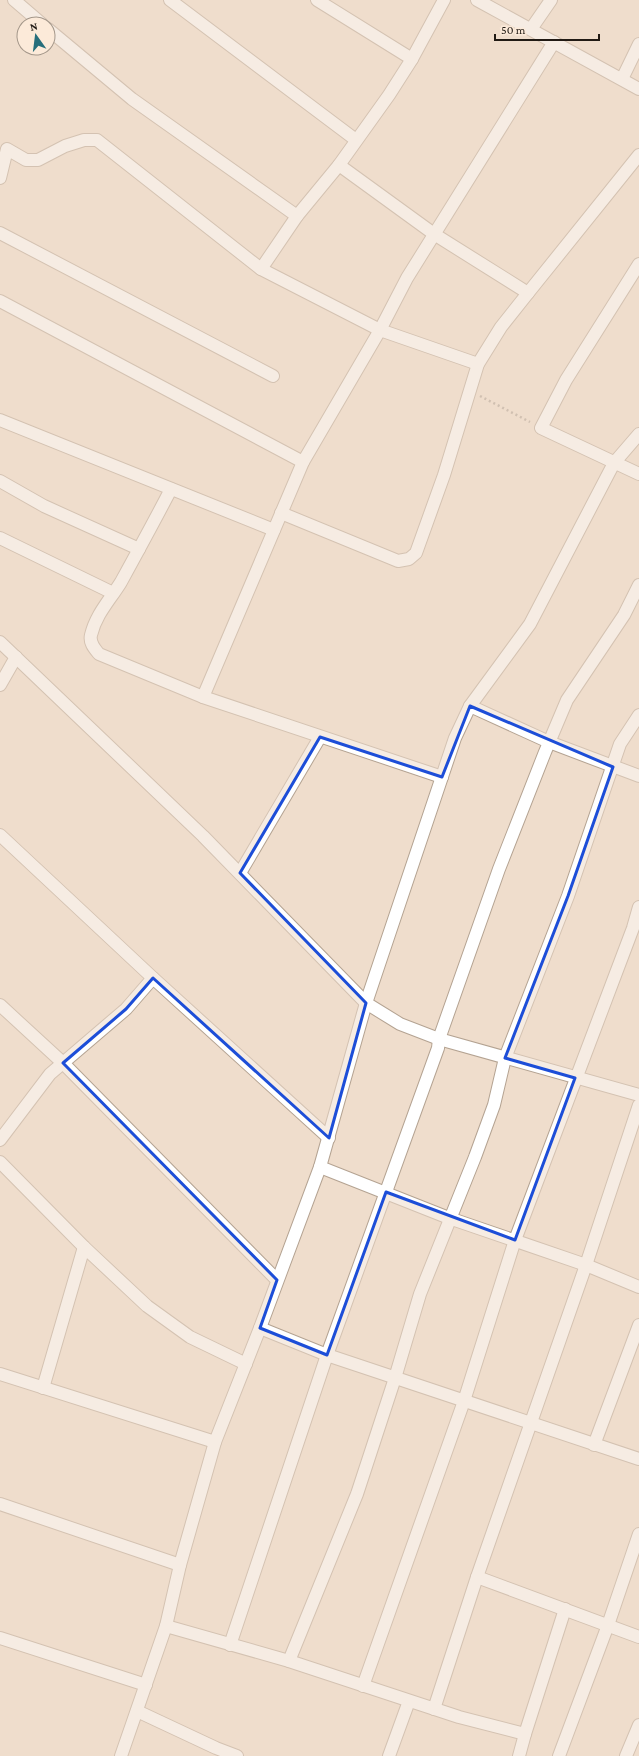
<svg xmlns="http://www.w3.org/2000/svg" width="639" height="1756" font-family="'Crimson Pro',serif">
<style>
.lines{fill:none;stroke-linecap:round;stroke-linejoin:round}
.street-casing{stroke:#b4a392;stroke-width:14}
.path{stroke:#ac9e90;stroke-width:2.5;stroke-dasharray:2 3;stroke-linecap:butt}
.street{stroke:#fff;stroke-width:12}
.marked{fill:none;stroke:#1d4ed8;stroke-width:3;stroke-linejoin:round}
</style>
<rect width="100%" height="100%" fill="#efddcc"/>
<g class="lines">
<defs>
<g id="street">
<path d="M 14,0 L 42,24"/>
<path d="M 170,0 L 356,140"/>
<path d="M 317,0 L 412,59"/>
<path d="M 477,0 L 639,89"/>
<path d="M 48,29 L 132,99 L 297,216"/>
<path d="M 531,29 L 551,0"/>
<path d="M 622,79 L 639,44"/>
<path d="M 339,165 L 434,234 L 528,293"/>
<path d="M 0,178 L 7,149 L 26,160 L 38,160 L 65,146 L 84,140 L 97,140 L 261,269 L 380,330 L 478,364"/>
<path d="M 0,233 L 273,376"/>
<path d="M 639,264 L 566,380 L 541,428 L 639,474"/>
<path d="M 261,269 L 297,216 L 339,165 L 389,95 L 412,59 L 444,0"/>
<path d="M 0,301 L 303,462"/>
<path d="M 0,420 L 274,530"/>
<path d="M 0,481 L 44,506 L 139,549"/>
<path d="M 171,489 C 155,520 138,551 121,582 C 110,600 96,614 91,635 C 89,643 95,649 99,654 L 203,697 L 442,777"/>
<path d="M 281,513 L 398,561 L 409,559 L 416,553 L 444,475 L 478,364 L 501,327 L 528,293 L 639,155"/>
<path d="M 0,538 L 113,593"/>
<path d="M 0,642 L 203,836 L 366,1003 L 400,1024 L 439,1039 L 639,1095"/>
<path d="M 0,685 L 16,657"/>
<path d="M 203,697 L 303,462 L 380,330 L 407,278 L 554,42"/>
<path d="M 470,706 L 549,742 L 639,776"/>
<path d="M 0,835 L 153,978 L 329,1138"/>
<path d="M 240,873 L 320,737"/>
<path d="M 0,1005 L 63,1063 L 277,1280"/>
<path d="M 0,1140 L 50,1074 L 126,1009 L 153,978"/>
<path d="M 0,1162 L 84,1247 L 147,1306 L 190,1337 L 246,1364"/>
<path d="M 320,1167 L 449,1218 L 586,1265 L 639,1287"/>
<path d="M 260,1328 L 327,1355 L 639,1459"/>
<path d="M 0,1374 L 215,1442"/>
<path d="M 43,1388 L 84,1247"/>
<path d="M 594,1445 L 639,1325"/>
<path d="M 0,1504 L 180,1565"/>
<path d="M 477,1577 L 639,1637"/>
<path d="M 166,1626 L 289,1661 L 459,1717 L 525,1734 L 519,1756"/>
<path d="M 0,1638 L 146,1685"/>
<path d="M 230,1645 L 327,1355 L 438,1048 L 439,1039 L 499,869 L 545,752 L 567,700 L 624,615 L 639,585"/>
<path d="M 289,1661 L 357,1494 L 395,1378 L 420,1294 L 475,1157 L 494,1105 L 505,1058 L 568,896 L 620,744 L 639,715"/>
<path d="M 363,1686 L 464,1401 L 515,1240 L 633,928 L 639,907"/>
<path d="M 434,1709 L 477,1577 L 586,1265 L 639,1105"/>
<path d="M 137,1711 L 216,1748 L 237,1756"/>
<path d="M 525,1734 L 565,1609"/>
<path d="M 121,1756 L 166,1626 L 180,1565 L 215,1442 L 260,1328 L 320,1167 L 366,1003 L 455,738 L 470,706 L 530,624 L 614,463 L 639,434"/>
<path d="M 389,1756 L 409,1701"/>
<path d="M 559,1756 L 608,1625 L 639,1534"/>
<path d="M 626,1756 L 639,1725"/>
</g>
</defs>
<!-- street casing -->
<use href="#street" class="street-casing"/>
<!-- path -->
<path class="path" d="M 480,396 L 530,422"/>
<!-- street -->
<use href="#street" class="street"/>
</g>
<!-- marked area -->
<path d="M0 0H639V1756H0ZM 470,706 L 613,767 L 568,896 L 505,1058 L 575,1078 L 515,1240 L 386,1192 L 327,1355 L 260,1328 L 277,1280 L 63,1063 L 126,1009 L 153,978 L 329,1138 L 366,1003 L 240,873 L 320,737 L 442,777 Z" fill="#efddcc" fill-opacity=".55" fill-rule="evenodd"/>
<path class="marked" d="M 470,706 L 613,767 L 568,896 L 505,1058 L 575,1078 L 515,1240 L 386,1192 L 327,1355 L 260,1328 L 277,1280 L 63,1063 L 126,1009 L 153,978 L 329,1138 L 366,1003 L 240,873 L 320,737 L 442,777 Z"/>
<!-- north arrow -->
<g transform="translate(36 36) rotate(346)"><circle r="19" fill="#fcead9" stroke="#a4978a"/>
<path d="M0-3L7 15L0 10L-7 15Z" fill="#276e7b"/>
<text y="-6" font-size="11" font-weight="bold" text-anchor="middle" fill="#211a14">N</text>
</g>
<!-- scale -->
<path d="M495 34v6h104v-6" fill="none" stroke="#211a14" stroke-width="2"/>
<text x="501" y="34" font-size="12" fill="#211a14" stroke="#fcead9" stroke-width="3" paint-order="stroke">50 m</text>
</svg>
